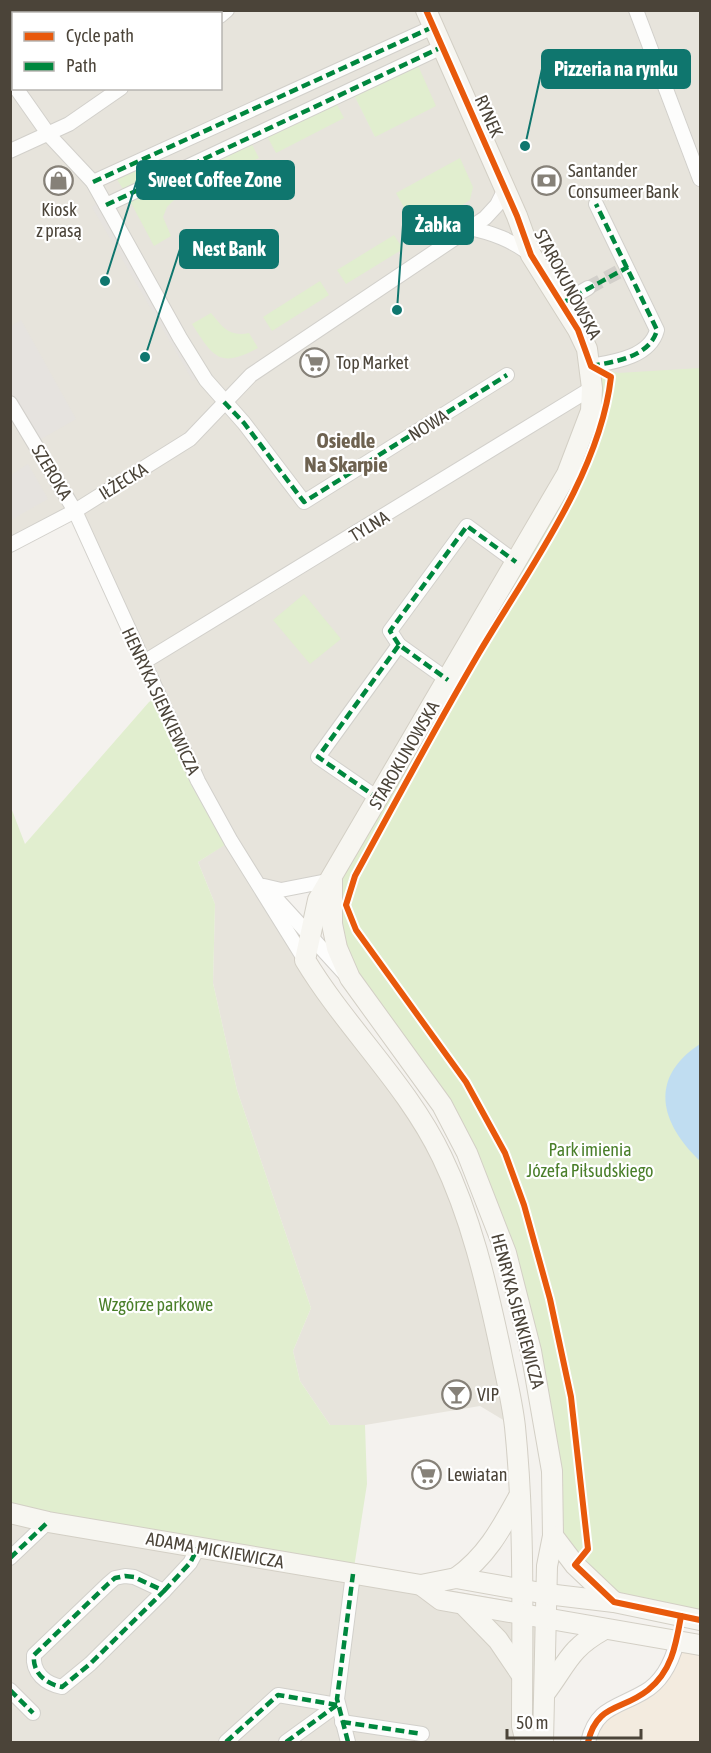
<svg xmlns="http://www.w3.org/2000/svg" width="711" height="1753" font-family="'Asap Condensed',sans-serif">
<style>
.residential{fill:#e7e4dc;fill-rule:evenodd}
.commercial{fill:#f3ebdf}
.green{fill:#e1eecf}
.parking{fill:#e6e3df}
.water{fill:#c0ddf1}
.lines{fill:none;stroke-linecap:round;stroke-linejoin:round}
.street-tunnel{stroke:#d2cfca;stroke-width:14;stroke-dasharray:14 7;stroke-linecap:butt}
.street-casing{stroke:#d2d0cb;stroke-width:16}
.secondary-casing{stroke:#d3cfc5;stroke-width:22}
.street{stroke:#fdfdfc;stroke-width:14}
.secondary{stroke:#f7f6f1;stroke-width:20}
.quiet{stroke:#00873e;stroke-width:4.5;stroke-dasharray:9 4.5;stroke-linecap:butt}
.cycleway-casing{stroke:#fff;stroke-width:10}
.cycleway{stroke:#e8590c;stroke-width:6}
.labels{text-anchor:middle;dominant-baseline:central;stroke-width:4.5;stroke-linejoin:round;paint-order:stroke}
.street-label{font-size:18px;fill:#4b4439;stroke:#fff}
.poi-label{font-size:18px;fill:#4b4439;stroke:#fff;text-anchor:start}
.park-label{font-size:18px;fill:#4a7f2a;stroke:#fff}
.quarter-label{font-size:21px;font-weight:bold;fill:#6e6250;stroke:#fff}
.leader{fill:none;stroke:#0f766e;stroke-width:2}
.callout-dot{fill:#0f766e;stroke:#fff;stroke-width:2}
.callout{fill:#0f766e;stroke:#0f766e;stroke-width:2}
.callout-label{font-size:20px;text-anchor:middle;font-weight:bold;fill:#fff}
</style>
<rect width="100%" height="100%" fill="#f4f2ee"/>
<!-- residential -->
<g class="residential">
<path d="M 11,11 L 700,11 L 700,379 L 591,411 L 332,880 L 261,885 L 442,1157 L 515,1427 L 480,1406 L 365,1425 L 330,1425 L 300,1381 L 293,1351 L 311,1308 L 237,1090 L 213,983 L 215,904 L 198,862 L 230,841 L 75,511 L 11,545 ZM 14,14 L 220,14 L 220,88 L 14,88 Z"/>
<path d="M 11,1513 L 540,1606 L 533,1742 L 11,1742 Z"/>
</g>
<!-- commercial -->
<path class="commercial" d="M 700,1645 L 700,1742 L 588,1742 L 592,1727 L 647,1691 L 674,1652 Z"/>
<!-- green -->
<g class="green">
<path d="M 416,61 L 436,106 L 375,137 L 353,93 Z"/>
<path d="M 335,101 L 344,118 L 276,153 L 267,136 Z"/>
<path d="M 250,141 L 259,158 L 194,190 L 186,173 Z"/>
<path d="M 460,158 L 473,187 L 470,200 L 419,235 L 396,193 Z"/>
<path d="M 150,161 L 157,174 L 123,189 L 116,178 Z"/>
<path d="M 165,183 L 175,199 L 167,207 L 163,217 L 171,236 L 154,246 L 130,201 Z"/>
<path d="M 394,235 L 403,249 L 346,284 L 337,270 Z"/>
<path d="M 320,281 L 329,295 L 272,331 L 263,317 Z"/>
<path d="M 211,313 C 223,328 230,337 249,333 L 258,348 C 220,369 213,357 192,324 Z"/>
<path d="M 591,366 L 618,373 L 700,368 L 700,1620 L 614,1602 L 553,1536 L 552,1471 L 486,1196 L 337,948 L 340,866 L 577,453 Z"/>
<path d="M 304,594 L 341,639 L 310,664 L 273,620 Z"/>
<path d="M 158,696 L 231,841 L 198,862 L 215,904 L 213,983 L 237,1090 L 311,1308 L 293,1351 L 300,1381 L 330,1425 L 365,1425 L 367,1484 L 353,1574 L 11,1513 L 10,805 L 25,844 L 149,702 Z"/>
</g>
<!-- parking -->
<g class="parking">
<path d="M 97,203 L 197,378 L 193,381 L 92,207 Z"/>
<path d="M 21,320 L 76,419 L 34,443 L 11,403 L 11,326 Z"/>
<path d="M 28,464 L 48,499 L 11,520 L 11,475 Z"/>
</g>
<!-- water -->
<path class="water" d="M 700,1044 L 700,1161 C 660,1123 648,1078 700,1044 Z"/>
<g class="lines">
<!-- street-tunnel -->
<path class="street-tunnel" d="M 588,288 L 618,272"/>
<defs>
<g id="street">
<path d="M 636,10 L 700,179"/>
<path d="M 220,16 L 227,10"/>
<path d="M 16,88 L 49,135 L 93,182 L 180,338 L 206,380 L 244,423 L 304,502 L 507,375"/>
<path d="M 10,151 L 69,124 L 121,88"/>
<path d="M 93,182 L 433,27"/>
<path d="M 106,205 L 442,47"/>
<path d="M 469,228 C 493,233 511,240 530,254"/>
<path d="M 562,303 L 588,288"/>
<path d="M 591,366 C 614,362 650,357 657,330 L 596,204"/>
<path d="M 10,403 L 75,511 L 198,781 L 231,841 L 305,960"/>
<path d="M 10,545 L 75,511 L 190,439 L 251,375 L 485,218 L 497,205 L 505,189"/>
<path d="M 399,645 L 390,631 L 467,526 L 516,562"/>
<path d="M 144,662 L 592,388"/>
<path d="M 379,799 L 318,757 L 399,645 L 448,680"/>
<path d="M 264,886 L 281,890 L 332,880"/>
<path d="M 271,893 L 345,974"/>
<path d="M 10,1558 L 48,1522"/>
<path d="M 125,1576 L 134,1577 L 164,1591 L 90,1664 L 62,1687 C 46,1684 32,1673 34,1655 L 108,1584 L 115,1578 Z"/>
<path d="M 164,1591 L 190,1563 L 199,1546"/>
<path d="M 10,1690 L 33,1713"/>
<path d="M 342,1722 L 422,1734"/>
<path d="M 226,1742 L 278,1695 L 337,1705"/>
<path d="M 286,1742 L 337,1705"/>
<path d="M 348,1742 L 337,1699 L 353,1574"/>
<path d="M 588,1742 C 596,1707 617,1708 644,1692 C 662,1682 672,1661 677,1642"/>
</g>
<g id="secondary">
<path d="M 426,10 L 517,216 L 531,255 L 578,330 L 587,349 L 592,388 L 591,411 L 567,474 L 318,900 L 305,960 C 346,1028 407,1084 442,1157 C 471,1217 486,1282 500,1347 C 505,1373 512,1400 515,1427 C 525,1526 522,1627 522,1726 L 526,1742"/>
<path d="M 332,880 L 332,924 L 337,948 L 350,978 L 442,1105 L 467,1153 L 506,1253 L 531,1351 L 552,1471 L 553,1536 L 547,1566 L 543,1742"/>
<path d="M 10,1513 L 48,1522 L 421,1585 L 456,1578 L 547,1594 L 614,1602 L 700,1620"/>
<path d="M 553,1536 L 575,1565 L 614,1602"/>
<path d="M 456,1578 C 486,1557 501,1529 518,1498"/>
<path d="M 421,1585 L 441,1600 L 700,1645"/>
<path d="M 464,1605 L 498,1640 L 521,1674"/>
<path d="M 545,1693 C 567,1664 569,1649 603,1630"/>
</g>
</defs>
<!-- street casing -->
<use href="#street" class="street-casing"/>
<!-- secondary casing -->
<use href="#secondary" class="secondary-casing"/>
<!-- street -->
<use href="#street" class="street"/>
<!-- secondary -->
<use href="#secondary" class="secondary"/>
<!-- quiet -->
<g class="quiet">
<path d="M 93,182 L 433,27"/>
<path d="M 106,205 L 442,47"/>
<path d="M 562,303 L 628,267"/>
<path d="M 591,366 C 614,362 650,357 657,330 L 596,204"/>
<path d="M 224,402 L 244,423 L 304,502 L 507,375"/>
<path d="M 399,645 L 390,631 L 467,526 L 516,562"/>
<path d="M 379,799 L 318,757 L 399,645 L 448,680"/>
<path d="M 10,1558 L 48,1522"/>
<path d="M 125,1576 L 134,1577 L 164,1591 L 90,1664 L 62,1687 C 46,1684 32,1673 34,1655 L 108,1584 L 115,1578 Z"/>
<path d="M 164,1591 L 190,1563 L 199,1546"/>
<path d="M 10,1690 L 33,1713"/>
<path d="M 342,1722 L 422,1734"/>
<path d="M 226,1742 L 278,1695 L 337,1705"/>
<path d="M 286,1742 L 337,1705"/>
<path d="M 348,1742 L 337,1699 L 353,1574"/>
</g>
<defs>
<g id="cycleway">
<path d="M 426,10 L 517,216 L 531,255 L 578,330 L 591,366 L 611,377 C 600,474 528,570 479,653 C 436,726 396,801 355,876 L 346,905 L 356,930 L 466,1082 L 505,1153 L 524,1205 L 550,1299 L 571,1397 L 588,1549 L 575,1565 L 614,1602 L 700,1620"/>
<path d="M 588,1742 C 597,1703 622,1711 648,1690 C 672,1671 676,1644 681,1616"/>
</g>
</defs>
<!-- cycleway casing -->
<use href="#cycleway" class="cycleway-casing"/>
<!-- cycleway -->
<use href="#cycleway" class="cycleway"/>
</g>
<!-- icons -->
<defs>
<symbol id="shop-ring" viewBox="-11 -11 22 22"><circle r="9.5" fill="#fff" stroke="#868178" stroke-width="1.5"/><path d="M-5-2.5h2.3a2.7 3.5 0 0 1 5.4 0H5L5.5 6h-11ZM-1.5-2.5h3a1.5 2.3 0 0 0-3 0Z" fill="#868178"/></symbol>
<symbol id="bank-ring" viewBox="-11 -11 22 22"><circle r="9.5" fill="#fff" stroke="#868178" stroke-width="1.5"/><path d="M-6-4H6V4H-6ZM0-2.3a2.3 2.3 0 1 0 0 4.6a2.3 2.3 0 1 0 0-4.6Z" fill="#868178"/></symbol>
<symbol id="supermarket-ring" viewBox="-11 -11 22 22"><circle r="9.5" fill="#fff" stroke="#868178" stroke-width="1.5"/><path d="M-6-5.5h2.5l.6 2H6L4.5 2H-2.5L-4.4-4H-6ZM-1.5 3.2a1.3 1.3 0 1 0 .1 0ZM3 3.2a1.3 1.3 0 1 0 .1 0Z" fill="#868178"/></symbol>
<symbol id="bar-ring" viewBox="-11 -11 22 22"><circle r="9.5" fill="#fff" stroke="#868178" stroke-width="1.5"/><path d="M-6-5H6L.8 .8V4.5H3.5V6h-7V4.5H-.8V.8Z" fill="#868178"/></symbol>
</defs>
<g fill-rule="evenodd">
<use href="#shop-ring" x="42" y="164" width="33" height="33"/>
<use href="#bank-ring" x="530" y="164" width="33" height="33"/>
<use href="#supermarket-ring" x="298" y="346" width="33" height="33"/>
<use href="#bar-ring" x="440" y="1378" width="33" height="33"/>
<use href="#supermarket-ring" x="410" y="1458" width="33" height="33"/>
</g>
<g class="labels">
<!-- street labels -->
<g class="street-label">
<text transform="translate(489 116) rotate(66)">RYNEK</text>
<text transform="translate(568 284) rotate(62)">STAROKUNOWSKA</text>
<text transform="translate(428 425) rotate(-32)">NOWA</text>
<text transform="translate(52 472) rotate(59)">SZEROKA</text>
<text transform="translate(123 481) rotate(-32)">IŁŻECKA</text>
<text transform="translate(369 526) rotate(-31)">TYLNA</text>
<text transform="translate(161 701) rotate(65)">HENRYKA SIENKIEWICZA</text>
<text transform="translate(404 755) rotate(-60)">STAROKUNOWSKA</text>
<text transform="translate(518 1311) rotate(75)">HENRYKA SIENKIEWICZA</text>
<text transform="translate(215 1550) rotate(10)">ADAMA MICKIEWICZA</text>
</g>
<!-- poi labels -->
<g class="poi-label">
<text x="568" y="170">Santander<tspan x="568" dy="21">Consumeer Bank</tspan></text>
<text x="59" y="209" text-anchor="middle">Kiosk<tspan x="59" dy="21">z prasą</tspan></text>
<text x="336" y="362">Top Market</text>
<text x="477" y="1394">VIP</text>
<text x="447" y="1474">Lewiatan</text>
</g>
<!-- park labels -->
<g class="park-label">
<text x="590" y="1149">Park imienia<tspan x="590" dy="21">Józefa Piłsudskiego</tspan></text>
<text x="156" y="1304">Wzgórze parkowe</text>
</g>
<!-- quarter labels -->
<g class="quarter-label">
<text x="346" y="440">Osiedle<tspan x="346" dy="24">Na Skarpie</tspan></text>
</g>
</g>
<!-- callouts -->
<path class="leader" d="M525 146L542 69M105 281L137 180M397 310L403 225M145 357L180 249"/>
<g class="callout-dot">
<circle cx="525" cy="146" r="6"/>
<circle cx="105" cy="281" r="6"/>
<circle cx="397" cy="310" r="6"/>
<circle cx="145" cy="357" r="6"/>
</g>
<g class="callout">
<rect x="542" y="50" width="148" height="38" rx="6"/>
<rect x="137" y="161" width="157" height="38" rx="6"/>
<rect x="403" y="206" width="70" height="38" rx="6"/>
<rect x="180" y="230" width="98" height="38" rx="6"/>
</g>
<g class="callout-label">
<text x="616" y="76">Pizzeria na rynku</text>
<text x="215" y="187">Sweet Coffee Zone</text>
<text x="438" y="232">Żabka</text>
<text x="229" y="256">Nest Bank</text>
</g>
<!-- border -->
<rect width="711" height="1753" fill="none" stroke="#4b4439" stroke-width="24"/>
<!-- legend -->
<rect x="12" y="12" width="210" height="78" fill="#ffffff" stroke="#b7b4b0" stroke-width="1.5"/>
<rect x="24" y="32" width="30" height="9" fill="#e8590c" stroke="#b7b4b0" stroke-width="1.5"/>
<text x="66" y="42" font-size="18" fill="#4b4439">Cycle path</text>
<rect x="24" y="62" width="30" height="9" fill="#00873e" stroke="#b7b4b0" stroke-width="1.5"/>
<text x="66" y="72" font-size="18" fill="#4b4439">Path</text>
<!-- scale -->
<path d="M507 1729v9h134v-9" fill="none" stroke="#4b4439" stroke-width="3"/>
<text x="516" y="1729" font-size="18" fill="#4b4439" stroke="#ffffff" stroke-width="4.5" paint-order="stroke">50 m</text>
</svg>
